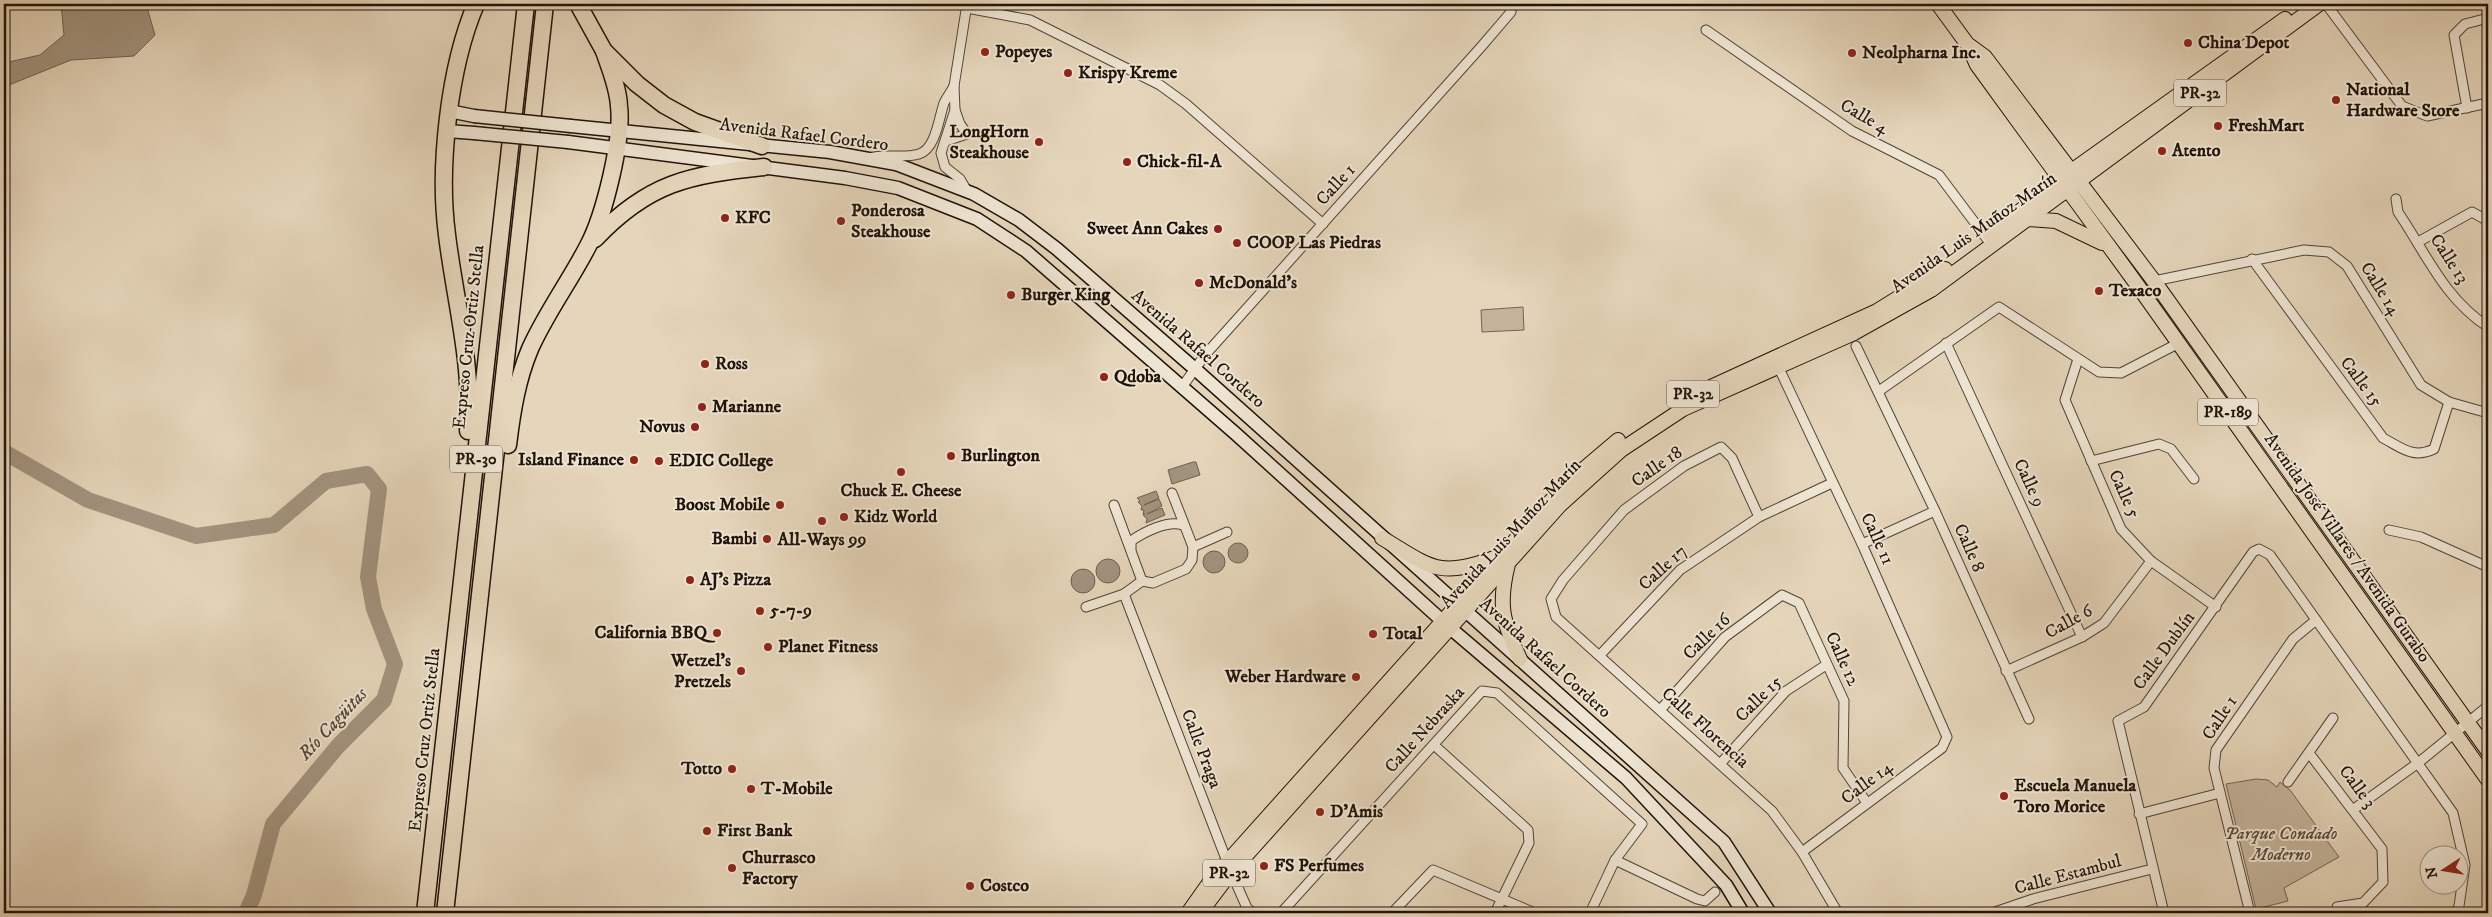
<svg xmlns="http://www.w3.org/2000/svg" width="2492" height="917" font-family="'IM FELL DW Pica',serif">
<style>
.green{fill:#c4b49c;stroke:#726452}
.water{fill:#a2937e;stroke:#6e604f}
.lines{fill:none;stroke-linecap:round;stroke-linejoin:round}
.river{stroke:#a2937e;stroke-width:16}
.minor-casing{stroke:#514435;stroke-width:11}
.secondary-casing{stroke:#201309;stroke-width:15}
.primary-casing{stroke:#201309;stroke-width:16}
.motorway-casing{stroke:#201309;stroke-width:19}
.minor{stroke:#eee4d2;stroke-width:9}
.secondary{stroke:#eee4d2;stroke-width:12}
.primary{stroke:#e5d5ba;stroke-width:14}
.motorway{stroke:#e5d5ba;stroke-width:16}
.secondary-bridge-casing{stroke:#201309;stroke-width:15;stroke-linecap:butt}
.secondary-bridge{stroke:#eee4d2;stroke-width:12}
.poi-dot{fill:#8f2418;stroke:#eee4d2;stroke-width:2}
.labels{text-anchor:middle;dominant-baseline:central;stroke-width:4;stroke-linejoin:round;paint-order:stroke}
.shield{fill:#eee4d2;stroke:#5e5245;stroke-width:1}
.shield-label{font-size:16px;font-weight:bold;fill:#201309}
.poi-label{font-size:18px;font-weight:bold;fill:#201309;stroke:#eee4d2;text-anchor:start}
.street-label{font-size:18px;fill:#201309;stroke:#eee4d2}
.park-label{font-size:18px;font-style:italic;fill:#594b3c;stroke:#eee4d2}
.water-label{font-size:19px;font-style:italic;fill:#544638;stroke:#eee4d2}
</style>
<rect width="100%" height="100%" fill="#e5d5ba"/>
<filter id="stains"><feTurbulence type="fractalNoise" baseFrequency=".004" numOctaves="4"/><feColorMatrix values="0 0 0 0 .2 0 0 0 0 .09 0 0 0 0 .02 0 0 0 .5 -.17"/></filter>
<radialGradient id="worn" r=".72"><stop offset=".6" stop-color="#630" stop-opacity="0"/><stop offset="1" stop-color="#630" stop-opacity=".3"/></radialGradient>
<!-- green -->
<g class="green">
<path d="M 1523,307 L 1524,330 L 1482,332 L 1481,310 Z"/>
<path d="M 2256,779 L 2268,780 L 2277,787 L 2280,782 L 2290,790 L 2339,857 L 2284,888 L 2288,901 L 2256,909 L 2226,784 Z"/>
</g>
<!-- water -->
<g class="water">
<path d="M 61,4 L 146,4 L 155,35 L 134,56 L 71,60 L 9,85 L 4,85 L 4,63 L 40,55 L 64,35 Z"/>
<path d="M 1193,462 L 1196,462 L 1200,475 L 1172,484 L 1168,470 Z"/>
<path d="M 1156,491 L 1159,498 L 1144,505 L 1159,499 L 1162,506 L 1147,514 L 1162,508 L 1165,515 L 1146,523 L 1147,519 L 1143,515 L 1145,514 L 1143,514 L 1144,510 L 1141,510 L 1142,506 L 1138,502 L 1140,501 L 1137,498 Z"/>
<circle cx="1238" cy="553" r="10"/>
<circle cx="1214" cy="562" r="11"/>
<circle cx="1108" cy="571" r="12"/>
<circle cx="1083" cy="581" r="12"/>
</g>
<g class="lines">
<!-- river -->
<path class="river" d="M 4,452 L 88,500 L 196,536 L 274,525 L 326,481 L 367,474 L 379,489 L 368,577 L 374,609 L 395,664 L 384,700 L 338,746 L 273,824 L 254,895 L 246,913"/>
<defs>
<g id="minor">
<path d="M 2326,4 L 2402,106 L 2427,116 L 2488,103"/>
<path d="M 967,8 L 1030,20 L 1160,85 L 1186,104 L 1323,224"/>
<path d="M 1706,30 L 1852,131 L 1939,175 L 1990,243"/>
<path d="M 2467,108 L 2454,35 L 2465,24 L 2488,18"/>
<path d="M 946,141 L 967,134 L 960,124 L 955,110"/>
<path d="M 869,158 C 886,153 902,159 919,154 C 936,149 939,117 944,103 C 947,97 951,92 954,86"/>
<path d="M 967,191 L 960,179 L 945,167 L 941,153 L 955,110 L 954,86 L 967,4"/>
<path d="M 2396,199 L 2398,212 C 2427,255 2444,298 2488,327"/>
<path d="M 2418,242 L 2472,212 L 2488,221"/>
<path d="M 2252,259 L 2383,438 C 2402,448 2413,459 2434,449 L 2449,402"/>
<path d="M 2154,281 L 2304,250 L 2329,252 L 2347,266 L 2421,385 L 2449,402 L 2488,413"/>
<path d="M 1946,343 L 2082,637"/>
<path d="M 1856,346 L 1935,511 L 2029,719"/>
<path d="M 2078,359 L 2065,400 L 2121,529 L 2151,561 L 2216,607"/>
<path d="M 1776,362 L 1862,544 L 1947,737 L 1942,748 L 1802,852"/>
<path d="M 1182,387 L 1205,355 L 1481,47 L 1511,12 L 1511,4"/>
<path d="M 1879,391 L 1999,307 L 2099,372 L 2121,373 L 2179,343"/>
<path d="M 2091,461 L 2159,444 L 2171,449 L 2194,479"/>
<path d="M 1114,505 L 1142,581"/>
<path d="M 1759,517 L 1732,458 L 1721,447 L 1684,466 L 1624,510 L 1563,580 L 1551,599 L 1556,617 L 1772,811 L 1802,852 L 1838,913"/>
<path d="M 2389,530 L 2421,537 L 2488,567"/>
<path d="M 1862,544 L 1935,511"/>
<path d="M 1193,547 L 1227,532"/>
<path d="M 1131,549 L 1131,541 C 1144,532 1167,520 1183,525"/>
<path d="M 1124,594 L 1231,872 L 1247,908 L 1253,913"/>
<path d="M 1086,607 L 1124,594 L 1142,581 L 1153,583 L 1186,569 L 1192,560 L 1193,547 L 1172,493"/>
<path d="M 1600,655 L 1680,570 L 1759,517 L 1832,483"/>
<path d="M 2006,671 L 2082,637 L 2104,623 L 2151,561"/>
<path d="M 1661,709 L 1725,637 L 1782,595 L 1799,603 L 1844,701 L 1843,768 L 1867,803"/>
<path d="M 1434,745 L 1528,830 L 1529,843 L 1495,913"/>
<path d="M 2309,753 L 2382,849 L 2383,882 L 2363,903 L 2337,907"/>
<path d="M 1720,764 L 1786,691 L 1826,665"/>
<path d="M 2288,782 L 2333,718"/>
<path d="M 2354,809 L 2418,763 L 2488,706"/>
<path d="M 2139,814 L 2220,793"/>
<path d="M 1615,860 L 1697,899 L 1705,901 L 1715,892"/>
<path d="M 1281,913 L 1482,691 L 1497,693 L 1642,824 L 1615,860 L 1590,913"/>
<path d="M 1392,913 L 1433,870 L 1535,913"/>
<path d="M 1992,913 L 2033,899 L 2152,869"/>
<path d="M 2164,913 L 2118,721 L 2144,707 L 2253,552 L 2259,549 L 2270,555 L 2453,813 L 2465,865 L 2459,906 L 2456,913"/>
<path d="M 2250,913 L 2214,768 L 2216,750 L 2293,639 L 2316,620"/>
</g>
<g id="secondary">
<path d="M 449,111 L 474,116"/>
<path d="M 571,126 L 830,152 L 896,164 L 974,194 L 1019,220 L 1057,249 L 1195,369 L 1724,842 L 1770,913"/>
<path d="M 447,131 L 474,133"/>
<path d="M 568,142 L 845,178 L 898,188 L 977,219 L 1026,251 L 1236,434 L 1449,627 L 1626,778 L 1726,885 L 1743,913"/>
</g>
<g id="primary">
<path d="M 1938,4 L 1968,45 L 1977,65 L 2138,286 L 2488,780"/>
<path d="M 1970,46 L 1985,57 L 2154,281 L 2488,751"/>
<path d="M 2028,219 L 2056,221 L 2102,243"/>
<path d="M 1990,235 L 2059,180 L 2285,19"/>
<path d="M 1678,402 L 1877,311 L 1945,269"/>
<path d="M 1382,538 C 1432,568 1439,579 1497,557"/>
<path d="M 1508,564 C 1498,604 1502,621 1520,659"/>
<path d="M 1188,913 L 1212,879 L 1546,506 L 1572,479 L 1618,440"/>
<path d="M 1200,913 L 1231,872 L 1560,505 L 1621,450 L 1683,409 L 1854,333 L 1931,290 L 2319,4"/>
</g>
<g id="motorway">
<path d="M 578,4 L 604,51 L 637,84 L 664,105 L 695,122 L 762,146"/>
<path d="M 595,239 C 649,182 689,175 764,167"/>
<path d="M 468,431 C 473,364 455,301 447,235 C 438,167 449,67 476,4"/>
<path d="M 508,445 C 512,412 517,380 530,349 C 546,313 570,281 588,246 C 604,216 623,140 619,106 C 618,87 610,69 604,51"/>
<path d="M 425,913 L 526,4"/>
<path d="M 445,913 L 545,4"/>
</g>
</defs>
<!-- minor casing -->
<use href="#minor" class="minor-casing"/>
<!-- secondary casing -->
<use href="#secondary" class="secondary-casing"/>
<!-- primary casing -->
<use href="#primary" class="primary-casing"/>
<!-- motorway casing -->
<use href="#motorway" class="motorway-casing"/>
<!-- minor -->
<use href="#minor" class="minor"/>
<!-- secondary -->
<use href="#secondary" class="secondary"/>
<!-- primary -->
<use href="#primary" class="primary"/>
<!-- motorway -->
<use href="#motorway" class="motorway"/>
<defs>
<g id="secondary-bridge">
<path d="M 474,116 L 571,126"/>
<path d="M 474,133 L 568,142"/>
</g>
</defs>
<!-- secondary-bridge casing -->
<use href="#secondary-bridge" class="secondary-bridge-casing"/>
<!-- secondary-bridge -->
<use href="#secondary-bridge" class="secondary-bridge"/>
</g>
<!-- markers -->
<g class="poi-dot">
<circle cx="2188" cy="43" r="5"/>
<circle cx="985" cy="52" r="5"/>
<circle cx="1852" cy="53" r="5"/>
<circle cx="1068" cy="73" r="5"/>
<circle cx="2336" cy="100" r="5"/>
<circle cx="2218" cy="126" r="5"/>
<circle cx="1039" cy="142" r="5"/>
<circle cx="2162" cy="151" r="5"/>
<circle cx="1127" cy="162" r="5"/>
<circle cx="725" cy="218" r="5"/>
<circle cx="841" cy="221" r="5"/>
<circle cx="1218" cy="229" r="5"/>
<circle cx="1237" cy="243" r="5"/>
<circle cx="1199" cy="283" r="5"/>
<circle cx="2099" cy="291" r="5"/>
<circle cx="1011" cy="295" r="5"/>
<circle cx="705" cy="364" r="5"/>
<circle cx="1104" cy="377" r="5"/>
<circle cx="702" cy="407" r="5"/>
<circle cx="695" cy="427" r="5"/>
<circle cx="951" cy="456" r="5"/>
<circle cx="634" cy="460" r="5"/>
<circle cx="659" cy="461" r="5"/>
<circle cx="901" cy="472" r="5"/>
<circle cx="780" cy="505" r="5"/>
<circle cx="844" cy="517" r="5"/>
<circle cx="822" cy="521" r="5"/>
<circle cx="767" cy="539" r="5"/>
<circle cx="690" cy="580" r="5"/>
<circle cx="760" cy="611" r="5"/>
<circle cx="717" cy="633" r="5"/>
<circle cx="1373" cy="634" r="5"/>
<circle cx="768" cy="647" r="5"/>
<circle cx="741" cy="671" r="5"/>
<circle cx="1356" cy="677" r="5"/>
<circle cx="732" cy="769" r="5"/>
<circle cx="751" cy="789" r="5"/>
<circle cx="2004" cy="796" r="5"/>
<circle cx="1320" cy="812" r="5"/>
<circle cx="707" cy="831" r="5"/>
<circle cx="1264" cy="866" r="5"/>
<circle cx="732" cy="868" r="5"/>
<circle cx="970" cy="886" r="5"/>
</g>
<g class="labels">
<!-- shield labels -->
<g class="shield">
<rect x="2174" y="79.5" width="52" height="27" rx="4"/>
<rect x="1667" y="380.5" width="52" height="27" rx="4"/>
<rect x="2198" y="398.5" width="60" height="27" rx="4"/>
<rect x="450" y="445.5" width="52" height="27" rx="4"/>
<rect x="1203" y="859.5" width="52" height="27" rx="4"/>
</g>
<g class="shield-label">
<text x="2200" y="93">PR-32</text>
<text x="1693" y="394">PR-32</text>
<text x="2228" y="412">PR-189</text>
<text x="476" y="459">PR-30</text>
<text x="1229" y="873">PR-32</text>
</g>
<!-- poi labels -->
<g class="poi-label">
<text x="2198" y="43">China Depot</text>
<text x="995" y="52">Popeyes</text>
<text x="1862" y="53">Neolpharna Inc.</text>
<text x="1078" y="73">Krispy Kreme</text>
<text x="2346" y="90">National<tspan x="2346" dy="21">Hardware Store</tspan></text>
<text x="2228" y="126">FreshMart</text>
<text x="1029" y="132" text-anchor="end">LongHorn<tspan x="1029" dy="21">Steakhouse</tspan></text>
<text x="2172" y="151">Atento</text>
<text x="1137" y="162">Chick-fil-A</text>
<text x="851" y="211">Ponderosa<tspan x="851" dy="21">Steakhouse</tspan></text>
<text x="735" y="218">KFC</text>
<text x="1208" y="229" text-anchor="end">Sweet Ann Cakes</text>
<text x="1247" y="243">COOP Las Piedras</text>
<text x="1209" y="283">McDonald's</text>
<text x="2109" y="291">Texaco</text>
<text x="1021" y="295">Burger King</text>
<text x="715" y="364">Ross</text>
<text x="1114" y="377">Qdoba</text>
<text x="712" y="407">Marianne</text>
<text x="685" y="427" text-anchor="end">Novus</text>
<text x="961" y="456">Burlington</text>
<text x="624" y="460" text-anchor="end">Island Finance</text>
<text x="669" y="461">EDIC College</text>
<text x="901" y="491" text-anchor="middle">Chuck E. Cheese</text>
<text x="770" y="505" text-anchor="end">Boost Mobile</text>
<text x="854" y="517">Kidz World</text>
<text x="757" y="539" text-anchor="end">Bambi</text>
<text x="822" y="540" text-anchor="middle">All-Ways 99</text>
<text x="700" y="580">AJ's Pizza</text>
<text x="770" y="611">5-7-9</text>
<text x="707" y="633" text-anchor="end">California BBQ</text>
<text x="1383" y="634">Total</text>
<text x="778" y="647">Planet Fitness</text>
<text x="731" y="661" text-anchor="end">Wetzel's<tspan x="731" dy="21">Pretzels</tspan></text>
<text x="1346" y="677" text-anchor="end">Weber Hardware</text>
<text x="722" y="769" text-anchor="end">Totto</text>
<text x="2014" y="786">Escuela Manuela<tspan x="2014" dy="21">Toro Morice</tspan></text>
<text x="761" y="789">T-Mobile</text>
<text x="1330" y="812">D'Amis</text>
<text x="717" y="831">First Bank</text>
<text x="742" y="858">Churrasco<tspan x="742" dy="21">Factory</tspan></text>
<text x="1274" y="866">FS Perfumes</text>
<text x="980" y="886">Costco</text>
</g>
<!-- street labels -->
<g class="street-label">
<text transform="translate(1864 117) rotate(30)">Calle 4</text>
<text transform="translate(804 135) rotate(7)">Avenida Rafael Cordero</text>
<text transform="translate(1336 185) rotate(-48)">Calle 1</text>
<text transform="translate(1974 233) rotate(-35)">Avenida Luis Muñoz Marín</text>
<text transform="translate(2449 259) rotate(57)">Calle 13</text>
<text transform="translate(2380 289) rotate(58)">Calle 14</text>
<text transform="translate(469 337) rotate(-84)">Expreso Cruz Ortiz Stella</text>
<text transform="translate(1198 349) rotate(41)">Avenida Rafael Cordero</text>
<text transform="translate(2361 382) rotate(53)">Calle 15</text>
<text transform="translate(1657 467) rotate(-35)">Calle 18</text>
<text transform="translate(2029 483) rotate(65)">Calle 9</text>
<text transform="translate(2124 494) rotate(65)">Calle 5</text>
<text transform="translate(1511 534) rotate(-47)">Avenida Luis Muñoz Marín</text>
<text transform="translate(1877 539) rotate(65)">Calle 11</text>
<text transform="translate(1969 548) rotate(66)">Calle 8</text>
<text transform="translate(2347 548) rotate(55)">Avenida José Villares / Avenida Gurabo</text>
<text transform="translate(1663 568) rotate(-42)">Calle 17</text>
<text transform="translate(2069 622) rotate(-29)">Calle 6</text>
<text transform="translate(1707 637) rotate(-44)">Calle 16</text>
<text transform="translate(2164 651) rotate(-54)">Calle Dublín</text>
<text transform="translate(1545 658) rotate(42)">Avenida Rafael Cordero</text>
<text transform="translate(1842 659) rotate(65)">Calle 12</text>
<text transform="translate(1759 699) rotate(-45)">Calle 15</text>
<text transform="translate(2220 718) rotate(-57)">Calle 1</text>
<text transform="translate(1705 728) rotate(42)">Calle Florencia</text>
<text transform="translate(1425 730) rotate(-48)">Calle Nebraska</text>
<text transform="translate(425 740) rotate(-84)">Expreso Cruz Ortiz Stella</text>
<text transform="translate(1201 749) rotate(69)">Calle Praga</text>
<text transform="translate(1867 783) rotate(-37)">Calle 14</text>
<text transform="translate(2357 787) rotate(53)">Calle 3</text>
<text transform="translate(2068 875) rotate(-15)">Calle Estambul</text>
</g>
<!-- park labels -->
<g class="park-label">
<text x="2281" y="834">Parque Condado<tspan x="2281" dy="21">Moderno</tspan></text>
</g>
<!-- water labels -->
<g class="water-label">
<text transform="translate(333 724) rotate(-47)">Río Cagüitas</text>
</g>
</g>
<!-- margin -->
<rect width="2492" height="917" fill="none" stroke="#e5d5ba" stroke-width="20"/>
<rect x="5" y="5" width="2482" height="907" fill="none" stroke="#201309" stroke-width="2.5"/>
<rect x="10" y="10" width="2472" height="897" fill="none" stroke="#201309"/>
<!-- north arrow -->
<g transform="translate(2444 870) rotate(258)"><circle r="24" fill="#eee4d2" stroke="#9c9082"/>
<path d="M0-4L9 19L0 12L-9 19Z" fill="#8f2418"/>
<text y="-8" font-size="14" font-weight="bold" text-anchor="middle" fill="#201309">N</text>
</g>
<rect width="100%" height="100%" filter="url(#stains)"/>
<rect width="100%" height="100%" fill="url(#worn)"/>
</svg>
